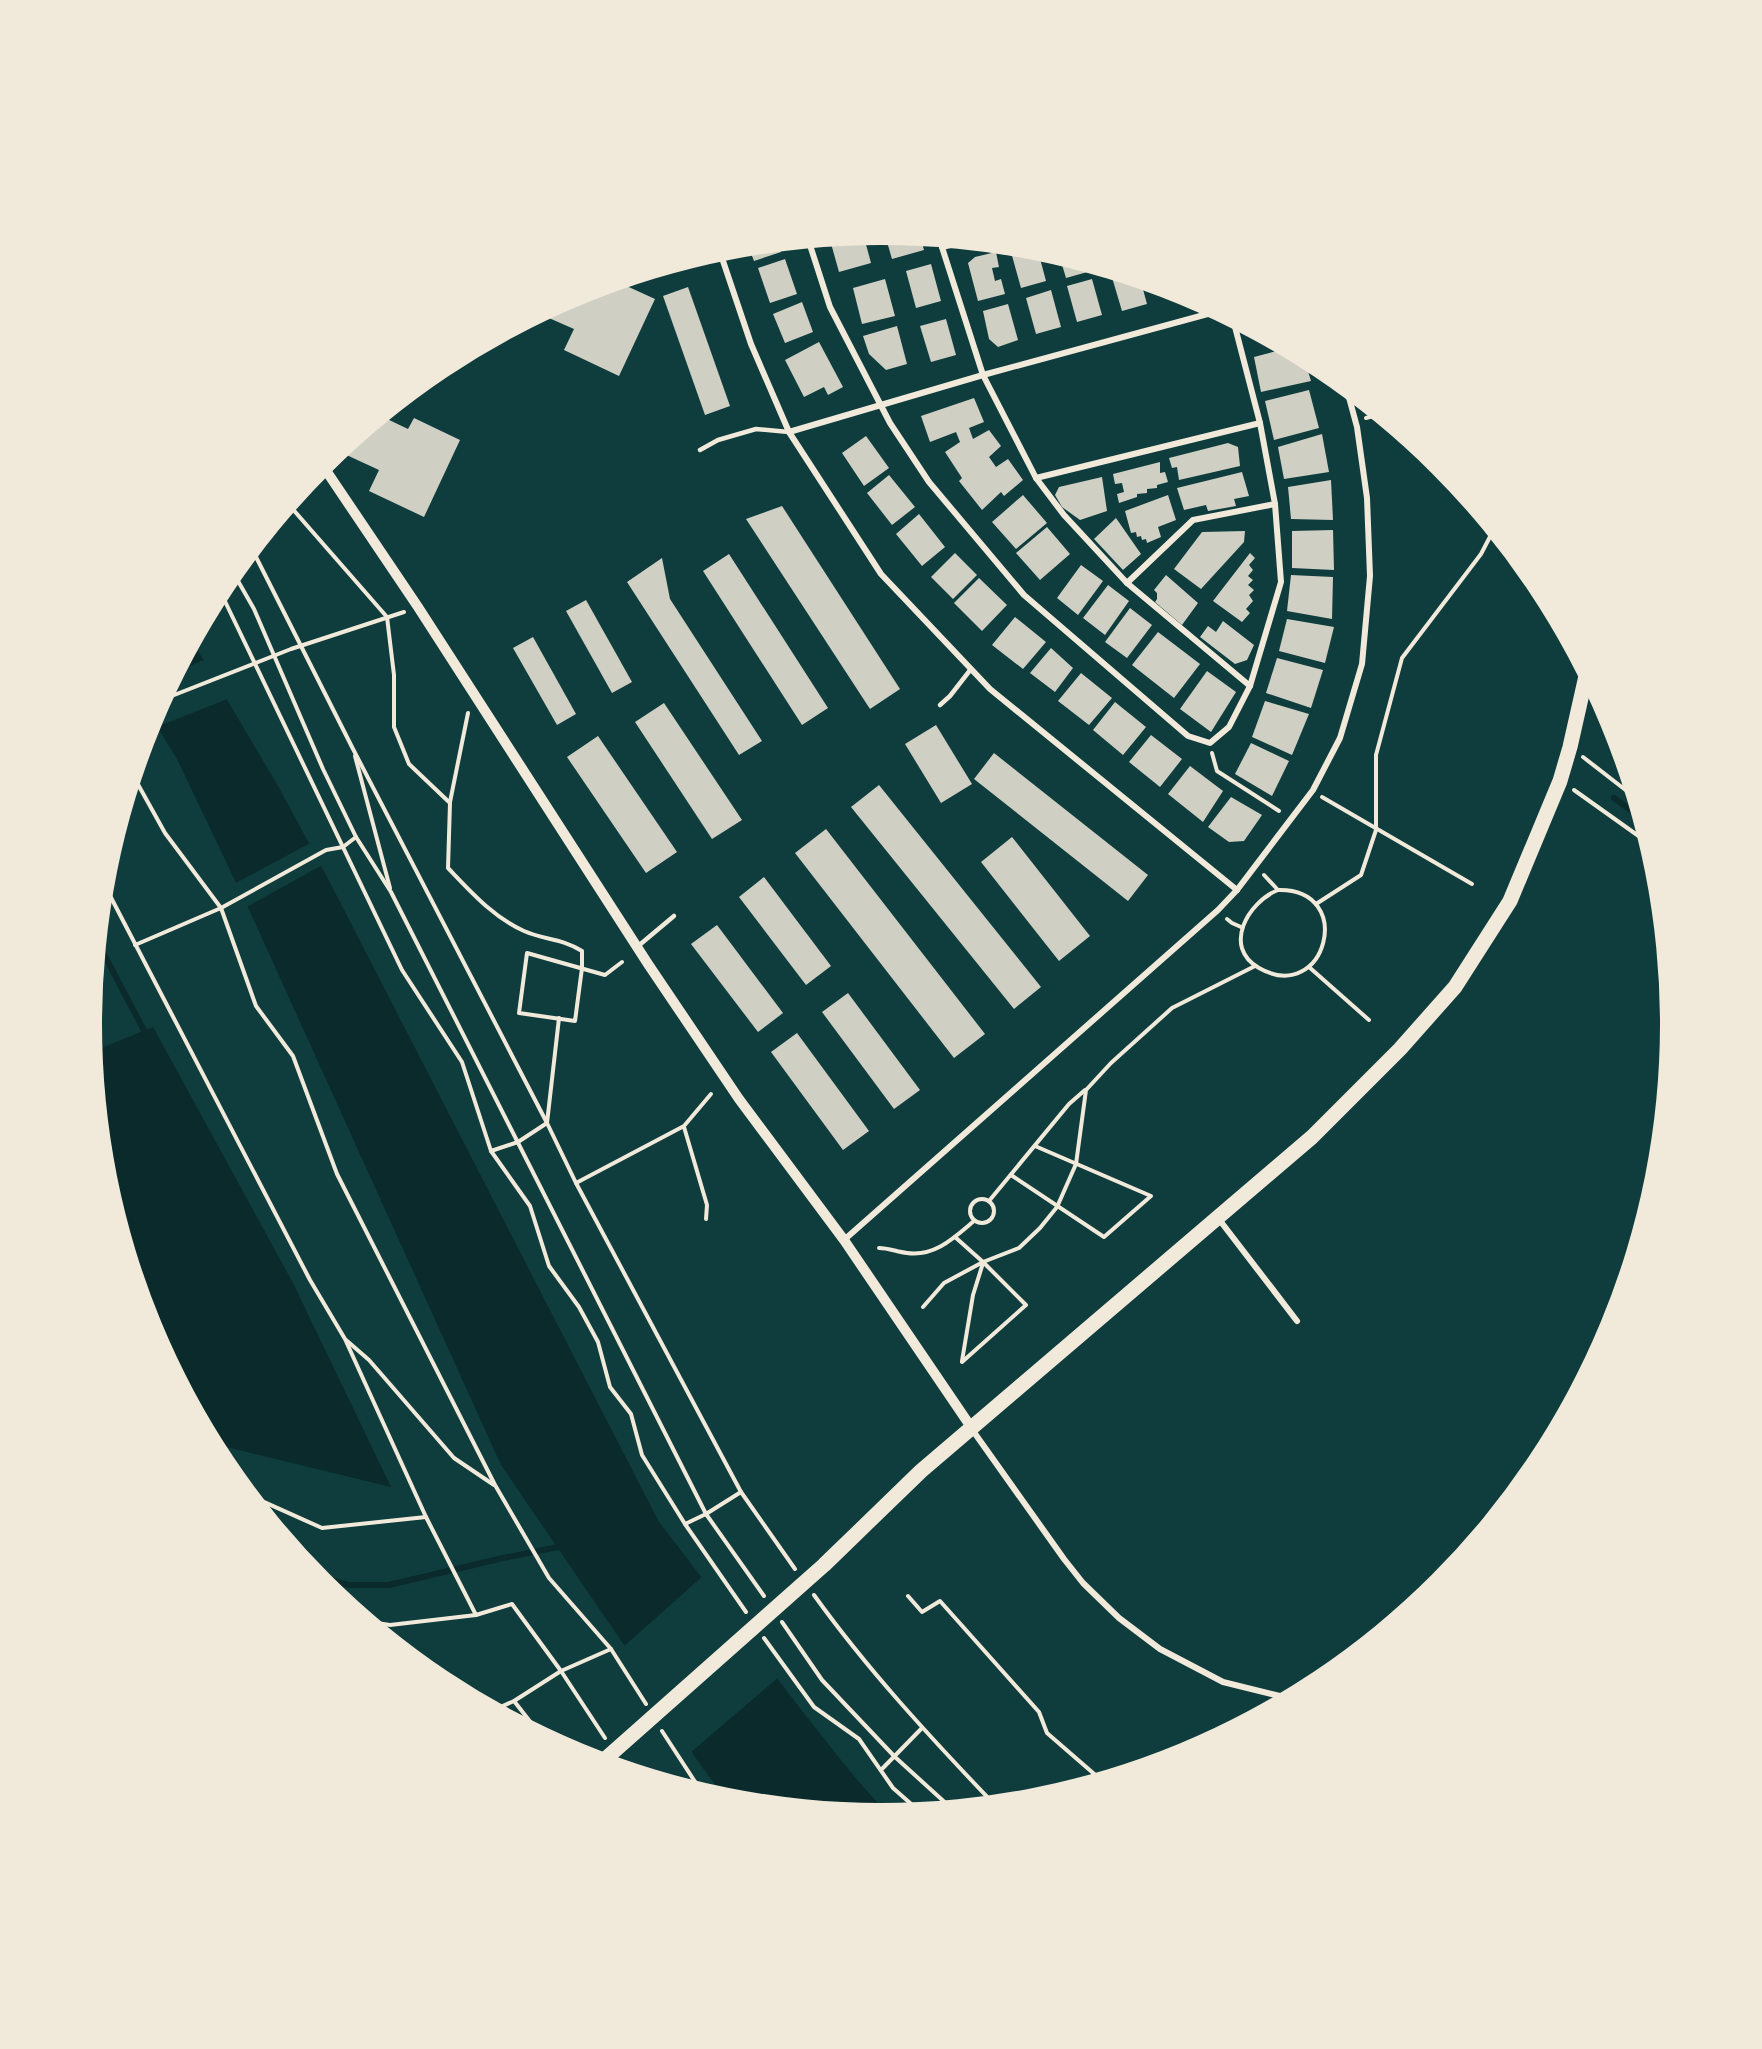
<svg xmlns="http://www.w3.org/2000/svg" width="1762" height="2049" font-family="'Roboto Serif',serif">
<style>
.water{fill:#0a2a2b}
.pier{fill:#0f3d3e}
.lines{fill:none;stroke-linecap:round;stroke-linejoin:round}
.stream{stroke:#0a2a2b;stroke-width:6}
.building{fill:#cfcfc3}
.path{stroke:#f1e9da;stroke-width:4}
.service{stroke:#f1e9da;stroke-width:4.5}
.minor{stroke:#f1e9da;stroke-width:6}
.tertiary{stroke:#f1e9da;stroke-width:10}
.primary{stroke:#f1e9da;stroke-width:15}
</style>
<rect width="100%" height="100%" fill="#0f3d3e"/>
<!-- water -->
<g class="water">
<path d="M 194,644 L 278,786 L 324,871 L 659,1522 C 712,1589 761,1659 814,1726 C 838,1756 861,1787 888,1813 L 725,1798 L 697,1760 L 624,1645 L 501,1465 L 251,914 L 177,759 L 153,720 Z"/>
<path d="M 153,1027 L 293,1283 L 391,1487 L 214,1444 L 151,1326 L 107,1178 L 94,1051 Z"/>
</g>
<!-- pier -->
<g class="pier">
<path d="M 206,659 L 230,698 L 154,728 L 151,723 L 180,670 Z"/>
<path d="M 312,842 L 324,864 L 245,908 L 234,884 Z"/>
<path d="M 704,1575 L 779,1677 L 690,1753 L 622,1648 Z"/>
</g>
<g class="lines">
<!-- stream -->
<g class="stream">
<path d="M 1614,798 L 1639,816"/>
<path d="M 99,945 L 148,1038"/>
<path d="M 317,1576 L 348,1585 L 389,1585 L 503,1558 L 563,1546"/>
</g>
</g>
<!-- building -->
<g class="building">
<path d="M 885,235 L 921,239 L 924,250 L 892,259 Z"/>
<path d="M 864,237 L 871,263 L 839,272 L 830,240 Z"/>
<path d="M 778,245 L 781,252 L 754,261 L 749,248 Z"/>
<path d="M 1021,249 L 1038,251 L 1046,281 L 1021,288 L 1011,252 Z"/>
<path d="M 996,252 L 999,267 L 992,268 L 995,281 L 1001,279 L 1005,294 L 978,301 L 968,263 L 975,257 Z"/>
<path d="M 1060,258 L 1090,267 L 1091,271 L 1066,278 Z"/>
<path d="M 785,259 L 797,294 L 770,303 L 758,268 Z"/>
<path d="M 931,264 L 941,301 L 916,308 L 906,271 Z"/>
<path d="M 1111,274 L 1141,282 L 1147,304 L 1122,311 Z"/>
<path d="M 885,279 L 895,316 L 862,324 L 853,288 Z"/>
<path d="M 1092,279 L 1102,315 L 1077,322 L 1067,286 Z"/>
<path d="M 620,283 L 655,299 L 619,376 L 564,350 L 574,329 L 542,315 L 579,295 Z"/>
<path d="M 688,287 L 730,406 L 705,415 L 663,296 Z"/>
<path d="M 1051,290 L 1061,327 L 1036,334 L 1026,298 Z"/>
<path d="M 1172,292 L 1183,295 L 1184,296 L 1174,298 Z"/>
<path d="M 802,302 L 813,332 L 785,343 L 773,314 Z"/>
<path d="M 1008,304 L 1018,340 L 998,347 L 989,339 L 983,311 Z"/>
<path d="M 946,319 L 956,355 L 931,362 L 920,326 Z"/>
<path d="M 897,326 L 907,364 L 886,370 L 869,354 L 863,336 Z"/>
<path d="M 819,342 L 843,387 L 828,395 L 824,387 L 804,397 L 785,360 Z"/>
<path d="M 1284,349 L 1305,361 L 1311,381 L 1261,392 L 1254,357 Z"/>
<path d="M 1309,390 L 1319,428 L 1274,440 L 1265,401 Z"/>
<path d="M 974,398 L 984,422 L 969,428 L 973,439 L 989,430 L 1001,446 L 989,457 L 996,467 L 1008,459 L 1023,480 L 1004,496 L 1001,492 L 982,510 L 959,481 L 962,478 L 945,452 L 960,442 L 956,432 L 930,442 L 921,416 Z"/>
<path d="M 383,417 L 408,429 L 414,418 L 460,440 L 424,517 L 369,491 L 379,470 L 340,452 Z"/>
<path d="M 1322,434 L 1329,472 L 1284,479 L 1278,447 Z"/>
<path d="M 866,436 L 889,468 L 864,486 L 842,453 Z"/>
<path d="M 1228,443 L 1238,447 L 1240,466 L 1179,480 L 1177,467 L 1172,468 L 1169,458 Z"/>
<path d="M 1160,462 L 1160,473 L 1165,472 L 1168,482 L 1157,485 L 1157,488 L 1147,489 L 1147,493 L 1137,494 L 1137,497 L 1119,503 L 1117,494 L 1124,492 L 1122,483 L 1115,484 L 1113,474 Z"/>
<path d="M 1242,472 L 1249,496 L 1234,499 L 1236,506 L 1208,511 L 1206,505 L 1184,510 L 1177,488 Z"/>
<path d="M 889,475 L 915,507 L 892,525 L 867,493 Z"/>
<path d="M 1102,477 L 1107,511 L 1080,520 L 1062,507 L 1055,495 L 1059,487 Z"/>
<path d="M 1331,480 L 1333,520 L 1291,519 L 1288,487 Z"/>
<path d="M 1023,495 L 1047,523 L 1016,549 L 992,522 Z"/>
<path d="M 1168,495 L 1176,520 L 1158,527 L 1161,537 L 1147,543 L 1146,539 L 1142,540 L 1141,536 L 1137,537 L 1136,532 L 1131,533 L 1125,511 Z"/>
<path d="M 782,506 L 900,689 L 870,709 L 746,519 Z"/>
<path d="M 919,514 L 945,547 L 922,566 L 896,534 Z"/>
<path d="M 1116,518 L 1141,554 L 1123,570 L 1094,539 Z"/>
<path d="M 1047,527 L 1070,554 L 1040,580 L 1016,553 Z"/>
<path d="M 1333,530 L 1334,570 L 1292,568 L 1292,531 Z"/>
<path d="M 1245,531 L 1244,542 L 1201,589 L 1174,569 L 1202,532 Z"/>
<path d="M 955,553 L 977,575 L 953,599 L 931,577 Z"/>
<path d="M 1250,553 L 1255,558 L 1249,565 L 1253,570 L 1248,576 L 1253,580 L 1248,585 L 1254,590 L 1249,595 L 1253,601 L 1246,609 L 1250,613 L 1242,622 L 1213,601 Z"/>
<path d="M 729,554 L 828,708 L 802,725 L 703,571 Z"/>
<path d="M 662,558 L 670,599 L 762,741 L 739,755 L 627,582 Z"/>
<path d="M 1081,565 L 1103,581 L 1078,615 L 1057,598 Z"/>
<path d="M 1166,575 L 1198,603 L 1182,625 L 1155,602 L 1157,599 L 1157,593 L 1154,590 Z"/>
<path d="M 1291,575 L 1333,577 L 1332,619 L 1287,611 Z"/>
<path d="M 979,578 L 1007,605 L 982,631 L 954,603 Z"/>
<path d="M 1108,585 L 1129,601 L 1105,635 L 1083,618 Z"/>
<path d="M 586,600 L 632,682 L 612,693 L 566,611 Z"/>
<path d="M 1130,608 L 1152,625 L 1127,658 L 1105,642 Z"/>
<path d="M 1015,617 L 1046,642 L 1023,669 L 992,645 Z"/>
<path d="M 1287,619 L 1334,627 L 1325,663 L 1279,651 Z"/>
<path d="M 1223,621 L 1254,645 L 1247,660 L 1235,664 L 1200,637 L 1208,626 L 1216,632 Z"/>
<path d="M 1158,632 L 1200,664 L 1174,698 L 1132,665 Z"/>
<path d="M 533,637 L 576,714 L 557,725 L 513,648 Z"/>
<path d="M 1051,648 L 1073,668 L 1055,692 L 1030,673 Z"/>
<path d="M 1277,658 L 1323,670 L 1311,708 L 1266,693 Z"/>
<path d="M 1207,671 L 1236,692 L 1211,732 L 1180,709 Z"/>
<path d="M 1081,673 L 1112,698 L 1089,725 L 1058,701 Z"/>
<path d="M 1265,701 L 1309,714 L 1292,755 L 1252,737 Z"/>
<path d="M 1115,702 L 1146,727 L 1123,755 L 1093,730 Z"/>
<path d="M 664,703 L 742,820 L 712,839 L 635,722 Z"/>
<path d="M 936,725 L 972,784 L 941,803 L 905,744 Z"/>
<path d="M 1151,735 L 1182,759 L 1160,787 L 1129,762 Z"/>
<path d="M 598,736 L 677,852 L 646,873 L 567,757 Z"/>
<path d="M 1251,743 L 1289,761 L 1272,796 L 1235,774 Z"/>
<path d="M 994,753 L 1148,875 L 1128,901 L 974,779 Z"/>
<path d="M 1190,766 L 1223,791 L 1203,822 L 1168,794 Z"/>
<path d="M 879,785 L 1041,987 L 1014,1009 L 851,807 Z"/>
<path d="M 1231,797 L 1262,815 L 1244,841 L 1229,842 L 1208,827 Z"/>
<path d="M 826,829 L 985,1034 L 954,1058 L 795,853 Z"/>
<path d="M 1012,837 L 1090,936 L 1059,961 L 981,862 Z"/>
<path d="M 764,877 L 831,966 L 806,985 L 739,897 Z"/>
<path d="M 717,925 L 783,1013 L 758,1032 L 691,944 Z"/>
<path d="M 848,993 L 920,1090 L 894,1109 L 822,1012 Z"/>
<path d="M 797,1033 L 869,1131 L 843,1150 L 771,1052 Z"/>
</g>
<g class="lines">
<!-- path -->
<g class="path">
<path d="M 1366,418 L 1377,415"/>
<path d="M 290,506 L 387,617 L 394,675 L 394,727 L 409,764 L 450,803 L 448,868 C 471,892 493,917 524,931 C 544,940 561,938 582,951 L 582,968 L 575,1021 L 519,1013 L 527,953 L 605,975 L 622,962"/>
<path d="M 253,551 L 352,747 L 547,1123 L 576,1183 L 741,1492 L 795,1569"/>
<path d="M 234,574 L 254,609 L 323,769 L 356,837 L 391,892 L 706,1514 L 764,1596"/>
<path d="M 221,593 L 402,970 L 462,1062 L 491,1151 L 530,1206 L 549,1266 L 579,1307 L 598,1342 L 610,1387 L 631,1414 L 642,1455 L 685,1524 L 746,1612"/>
<path d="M 164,699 L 291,649 L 404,612"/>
<path d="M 1212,753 L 1217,771 L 1279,811"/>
<path d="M 355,756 L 390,888"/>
<path d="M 1583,757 L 1632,795"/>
<path d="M 135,779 L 165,833 L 221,908 L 256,1006 L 293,1056 L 337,1174 L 495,1485 L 549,1578 L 611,1649 L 646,1704"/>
<path d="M 1574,790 L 1647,842"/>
<path d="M 1322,797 L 1472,884"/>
<path d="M 450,802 L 468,713"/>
<path d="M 1264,875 L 1278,890"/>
<path d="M 105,886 L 310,1280 L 345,1339 L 426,1517 L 476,1615 L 512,1604 L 561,1671 L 605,1738"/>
<path d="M 1278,890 C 1357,888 1326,1006 1259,968 C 1222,947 1248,902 1278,890 Z"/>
<path d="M 1316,904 L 1361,875 L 1376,830 L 1376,755 L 1402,658 L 1481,554 L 1493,531"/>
<path d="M 1227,919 L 1232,923 L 1241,927"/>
<path d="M 135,945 L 221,908 L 326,850 L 343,847 L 356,837"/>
<path d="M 1309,967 L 1369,1020"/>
<path d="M 684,1127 L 707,1205 L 706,1219"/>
<path d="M 491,1151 L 518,1142 L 547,1123 L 559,1018"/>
<path d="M 1011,1175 L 1104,1237 L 1151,1196 L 1035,1146"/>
<path d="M 576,1183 L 684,1126 L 711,1094"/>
<circle cx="982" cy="1211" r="12"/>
<path d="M 989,1201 L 1069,1104 L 1085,1090"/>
<path d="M 955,1237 L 983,1262 L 1026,1305 L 962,1362"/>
<path d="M 879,1248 C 889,1248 897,1252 907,1253 C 935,1257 955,1237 974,1221"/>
<path d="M 923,1307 L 944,1283 L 983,1262 L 1019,1248 L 1040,1228 L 1057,1207 L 1076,1164 L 1086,1090 L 1111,1063 L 1172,1008 L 1255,966"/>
<path d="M 346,1340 L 369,1360 L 454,1458 L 494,1485"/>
<path d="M 962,1361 L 973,1295 L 983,1263"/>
<path d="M 253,1497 L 322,1528 L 426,1517"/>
<path d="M 685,1524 L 706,1514 L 741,1492"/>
<path d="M 814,1595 C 867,1669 930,1737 993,1803"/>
<path d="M 908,1596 L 922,1612 L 940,1601 L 1039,1712 L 1047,1733 L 1100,1779"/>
<path d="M 370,1622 L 390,1625 L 476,1615"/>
<path d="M 782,1622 L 822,1680 L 895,1757 L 950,1807"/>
<path d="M 764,1638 L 814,1707 L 859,1739 L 893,1788 L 918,1810"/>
<path d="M 514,1701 L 539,1733"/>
<path d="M 496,1709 L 514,1701 L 561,1671 L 611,1649"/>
<path d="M 662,1731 L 701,1791"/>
<path d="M 881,1770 L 922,1728"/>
</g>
<!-- service -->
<g class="service">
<path d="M 700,450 L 718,440 L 756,429 L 789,432"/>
<path d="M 940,705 L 950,696 L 971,669"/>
<path d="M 637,947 L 674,916"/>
</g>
<!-- minor -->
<g class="minor">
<path d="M 940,241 L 983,375 L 1036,478 L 1064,515 L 1127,583 L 1250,686"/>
<path d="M 809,242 L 830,307 L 890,423 L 929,482 L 1024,595 L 1188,736 L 1210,743 L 1229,727 L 1250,686 L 1281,582 L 1275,504 L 1260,423 L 1234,323"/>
<path d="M 942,247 L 959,243"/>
<path d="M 720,252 L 751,344 L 789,432 L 881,574 L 990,689 L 1237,890"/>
<path d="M 789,432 L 983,375 L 1215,312"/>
<path d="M 1036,478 L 1260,423"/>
<path d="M 1127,583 L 1193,520 L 1275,504"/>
<path d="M 1218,1218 L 1297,1321"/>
<path d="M 844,1240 L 1218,910 L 1237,890 L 1313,790 L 1340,738 L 1362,664 L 1370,576 L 1367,498 L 1357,427 L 1347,390"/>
<path d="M 971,1428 L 1064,1559 L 1083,1583 L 1119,1618 L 1160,1649 L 1223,1682 L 1288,1698"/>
</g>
<!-- tertiary -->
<path class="tertiary" d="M 323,466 L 418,607 L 648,964 L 739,1099 L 844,1240 L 971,1427"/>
<!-- primary -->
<path class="primary" d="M 603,1761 L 824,1565 L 921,1471 L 1312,1137 L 1400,1049 L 1455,987 L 1510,901 L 1560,781 L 1570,747 L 1586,676"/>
</g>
<!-- crop -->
<path d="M0 0H1762V2049H0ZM102 1024a779 779 0 1 1 1558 0a779 779 0 1 1-1558 0Z" fill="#f1e9da" fill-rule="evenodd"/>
</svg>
